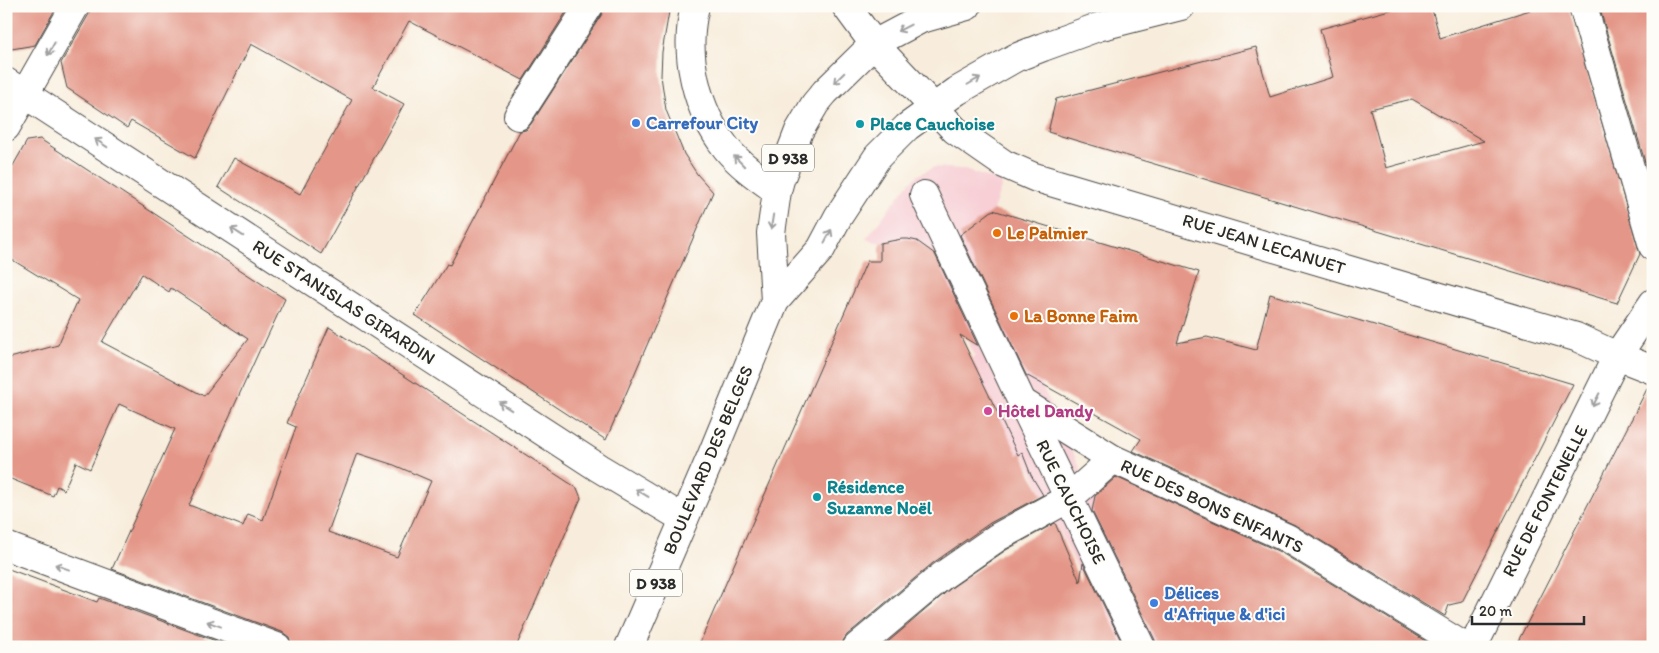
<svg xmlns="http://www.w3.org/2000/svg" width="1659" height="653" font-family="Itim,sans-serif">
<style>
.built{fill:#f7cfd5}
.building{fill:#e49788;fill-rule:evenodd}
.lines{fill:none;stroke-linecap:round;stroke-linejoin:round}
.minor-casing{stroke:#4a4846;stroke-width:30}
.major-casing{stroke:#4a4846;stroke-width:30}
.minor{stroke:#fff;stroke-width:28}
.major{stroke:#fff;stroke-width:28}
.oneway{stroke:#a0a0a0}
.shop-dot{fill:#3f7fe0;stroke:#fdfcf7;stroke-width:2}
.culture-dot{fill:#0f9aa8;stroke:#fdfcf7;stroke-width:2}
.food-dot{fill:#e8710a;stroke:#fdfcf7;stroke-width:2}
.hotel-dot{fill:#d1479c;stroke:#fdfcf7;stroke-width:2}
.labels{text-anchor:middle;dominant-baseline:central;stroke-width:4;stroke-linejoin:round;paint-order:stroke}
.shield{fill:#fdfcf7;stroke:#6a6a68;stroke-width:1}
.shield-label{font-size:16px;font-weight:bold;fill:#2b2b2b}
.shop-label{font-size:18px;font-weight:bold;fill:#366cbe;stroke:#fdfcf7;text-anchor:start}
.culture-label{font-size:18px;font-weight:bold;fill:#0d838f;stroke:#fdfcf7;text-anchor:start}
.food-label{font-size:18px;font-weight:bold;fill:#c56008;stroke:#fdfcf7;text-anchor:start}
.street-label{font-size:18px;fill:#2b2b2b;stroke:#fdfcf7}
.hotel-label{font-size:18px;font-weight:bold;fill:#b23c85;stroke:#fdfcf7;text-anchor:start}
</style>
<rect width="100%" height="100%" fill="#fdfcf7"/>
<filter id="ink" filterUnits="userSpaceOnUse"><feTurbulence type="fractalNoise" baseFrequency=".02" numOctaves="2"/><feDisplacementMap in="SourceGraphic" scale="10" xChannelSelector="R" yChannelSelector="G"/><feConvolveMatrix kernelMatrix="1 2 1 2 8 2 1 2 1" color-interpolation-filters="sRGB"/></filter>
<filter id="wash" filterUnits="userSpaceOnUse"><feTurbulence type="fractalNoise" baseFrequency=".0096" numOctaves="4" result="noise"/><feDisplacementMap in="SourceGraphic" scale="20" xChannelSelector="R" yChannelSelector="G"/><feGaussianBlur stdDeviation="1.12" result="paint"/><feColorMatrix in="noise" values="0 0 0 0 0 0 0 0 0 0 0 0 0 0 0 0 0 1.4 0 .05"/><feComposite in="paint" operator="in"/></filter>
<g filter="url(#wash)">
<rect width="100%" height="100%" fill="#f8eddc"/>
<!-- built -->
<path class="built" d="M 934,167 L 961,169 L 1003,182 L 993,210 L 1034,368 L 1095,500 L 1151,615 L 1144,621 L 1160,647 L 1114,647 L 1023,453 L 1018,455 L 971,360 L 975,356 L 920,243 L 917,241 L 908,239 L 880,243 L 866,239 L 909,183 L 918,175 Z"/>
<g id="blocks">
<!-- building -->
<g class="building">
<path d="M 6,6 L 57,6 L 35,45 L 6,50 Z"/>
<path d="M 91,6 L 570,6 L 523,80 L 409,21 L 373,87 L 404,104 L 321,254 L 218,187 L 234,158 L 300,194 L 352,100 L 251,44 L 195,158 L 131,121 L 127,128 L 67,88 L 61,63 L 89,14 Z"/>
<path d="M 605,6 L 670,6 L 662,52 L 661,76 L 666,110 L 684,154 L 697,174 L 713,192 L 606,440 L 415,315 L 447,264 L 450,265 L 520,131 L 526,130 L 531,124 L 602,14 Z"/>
<path d="M 1404,6 L 1431,6 L 1440,38 L 1543,6 L 1568,6 L 1640,254 L 1617,303 L 1048,132 L 1056,99 L 1256,47 L 1270,97 L 1333,77 L 1320,29 ZM 1412,99 L 1484,141 L 1386,168 L 1370,109 Z"/>
<path d="M 1599,6 L 1653,6 L 1653,189 Z"/>
<path d="M 40,139 L 285,299 L 262,348 L 261,347 L 189,505 L 243,526 L 248,514 L 263,520 L 296,427 L 287,423 L 329,327 L 577,488 L 581,498 L 516,647 L 292,647 L 289,637 L 282,632 L 112,569 L 175,429 L 119,404 L 90,469 L 76,462 L 64,490 L 57,486 L 53,496 L 6,477 L 6,359 L 58,345 L 78,300 L 6,256 L 6,178 L 27,141 ZM 142,274 L 169,292 L 171,288 L 248,339 L 204,396 L 102,342 ZM 357,453 L 394,465 L 431,481 L 397,557 L 328,532 Z"/>
<path d="M 993,210 L 1199,272 L 1177,343 L 1207,337 L 1256,350 L 1270,294 L 1573,384 L 1462,602 L 1449,605 L 1445,616 L 1295,525 L 1133,451 L 1141,439 L 1026,375 L 960,235 Z"/>
<path d="M 902,239 L 908,239 L 917,241 L 935,254 L 978,346 L 960,335 L 1018,455 L 1022,452 L 1031,475 L 1043,495 L 990,523 L 933,563 L 847,635 L 843,641 L 842,647 L 698,647 L 867,261 L 880,261 L 880,243 Z"/>
<path d="M 1649,385 L 1653,385 L 1653,647 L 1515,647 Z"/>
<path d="M 1116,477 L 1280,552 L 1432,645 L 1431,647 L 1156,647 L 1155,640 L 1092,511 L 1095,496 Z"/>
<path d="M 1055,523 L 1080,582 L 1083,563 L 1124,647 L 882,647 L 951,588 L 1006,550 Z"/>
<path d="M 6,568 L 97,602 L 99,598 L 232,647 L 6,647 Z"/>
</g>
</g>
</g>
<g filter="url(#ink)">
<use href="#blocks" fill-opacity="0" stroke="#4a4846" stroke-width="1"/>
<g class="lines">
<defs>
<g id="minor">
<path d="M 695,6 C 683,54 696,110 727,149 C 741,166 759,178 777,191"/>
<path d="M 846,6 L 874,44 L 955,130 L 1004,164 L 1034,177 L 1576,337 L 1617,356 L 1653,370"/>
<path d="M 1583,6 L 1653,246"/>
<path d="M 6,82 L 599,468 L 684,519"/>
<path d="M 518,116 L 589,6"/>
<path d="M 6,127 L 75,6"/>
<path d="M 924,195 L 1022,402 L 1141,647"/>
<path d="M 1022,402 L 1113,459 L 1287,538 L 1465,647"/>
<path d="M 6,546 L 277,647"/>
<path d="M 857,647 L 942,576 L 998,537 L 1069,498 L 1113,459"/>
<path d="M 1473,647 L 1617,356 L 1653,303"/>
</g>
<g id="major">
<path d="M 775,301 L 771,233 L 777,191 L 780,180 L 799,131 L 815,104 L 825,92 L 874,44 L 921,19 L 967,6"/>
<path d="M 629,647 L 711,457 L 775,301 L 821,249 L 838,217 L 878,156 L 907,127 L 957,91 L 1015,58 L 1043,47 L 1098,27 L 1181,6"/>
</g>
</defs>
<!-- minor casing -->
<use href="#minor" class="minor-casing"/>
<!-- major casing -->
<use href="#major" class="major-casing"/>
<!-- minor -->
<use href="#minor" class="minor"/>
<!-- major -->
<use href="#major" class="major"/>
</g>
<!-- one-way arrows -->
<defs><path id="oneway-shaft" d="M-6 0H5M1.5-3L5.5 0L1.5 3" fill="none" stroke-width="1.6" stroke-linecap="round" stroke-linejoin="round" transform="scale(1.25)"/></defs>
<g class="oneway">
<use href="#oneway-shaft" transform="translate(904 28) rotate(153)"/>
<use href="#oneway-shaft" transform="translate(51 49) rotate(119)"/>
<use href="#oneway-shaft" transform="translate(839 78) rotate(135)"/>
<use href="#oneway-shaft" transform="translate(974 81) rotate(-30)"/>
<use href="#oneway-shaft" transform="translate(101 143) rotate(-147)"/>
<use href="#oneway-shaft" transform="translate(739 161) rotate(-135)"/>
<use href="#oneway-shaft" transform="translate(772 222) rotate(99)"/>
<use href="#oneway-shaft" transform="translate(237 232) rotate(-147)"/>
<use href="#oneway-shaft" transform="translate(828 236) rotate(-62)"/>
<use href="#oneway-shaft" transform="translate(1596 400) rotate(117)"/>
<use href="#oneway-shaft" transform="translate(505 406) rotate(-147)"/>
<use href="#oneway-shaft" transform="translate(642 493) rotate(-149)"/>
<use href="#oneway-shaft" transform="translate(62 567) rotate(-160)"/>
<use href="#oneway-shaft" transform="translate(214 624) rotate(-160)"/>
</g>
</g>
<!-- markers -->
<g class="shop-dot">
<circle cx="636" cy="123" r="5"/>
<circle cx="1154" cy="603" r="5"/>
</g>
<g class="culture-dot">
<circle cx="860" cy="124" r="5"/>
<circle cx="817" cy="497" r="5"/>
</g>
<g class="food-dot">
<circle cx="997" cy="233" r="5"/>
<circle cx="1014" cy="316" r="5"/>
</g>
<circle class="hotel-dot" cx="988" cy="411" r="5"/>
<g class="labels">
<!-- shield labels -->
<g class="shield">
<rect x="762" y="144.5" width="52" height="27" rx="4"/>
<rect x="630" y="569.5" width="52" height="27" rx="4"/>
</g>
<g class="shield-label">
<text x="788" y="158">D 938</text>
<text x="656" y="583">D 938</text>
</g>
<!-- shop labels -->
<g class="shop-label">
<text x="646" y="123">Carrefour City</text>
<text x="1164" y="593">Délices<tspan x="1164" dy="21">d'Afrique &amp; d'ici</tspan></text>
</g>
<!-- culture labels -->
<g class="culture-label">
<text x="870" y="124">Place Cauchoise</text>
<text x="827" y="487">Résidence<tspan x="827" dy="21">Suzanne Noël</tspan></text>
</g>
<!-- food labels -->
<g class="food-label">
<text x="1007" y="233">Le Palmier</text>
<text x="1024" y="316">La Bonne Faim</text>
</g>
<!-- street labels -->
<g class="street-label">
<text transform="translate(1264 244) rotate(17)">RUE JEAN LECANUET</text>
<text transform="translate(344 302) rotate(33)">RUE STANISLAS GIRARDIN</text>
<text transform="translate(708 460) rotate(-67)">BOULEVARD DES BELGES</text>
<text transform="translate(1545 501) rotate(-63)">RUE DE FONTENELLE</text>
<text transform="translate(1071 502) rotate(64)">RUE CAUCHOISE</text>
<text transform="translate(1212 506) rotate(25)">RUE DES BONS ENFANTS</text>
</g>
<!-- hotel labels -->
<g class="hotel-label">
<text x="998" y="411">Hôtel Dandy</text>
</g>
</g>
<!-- margin -->
<rect width="1659" height="653" fill="none" stroke="#fdfcf7" stroke-width="25"/>
<!-- scale -->
<path d="M1472 616v8h112v-8" fill="none" stroke="#2b2b2b" stroke-width="2.5"/>
<text x="1479" y="616" font-size="15" fill="#2b2b2b" stroke="#fdfcf7" stroke-width="4" paint-order="stroke">20 m</text>
</svg>
